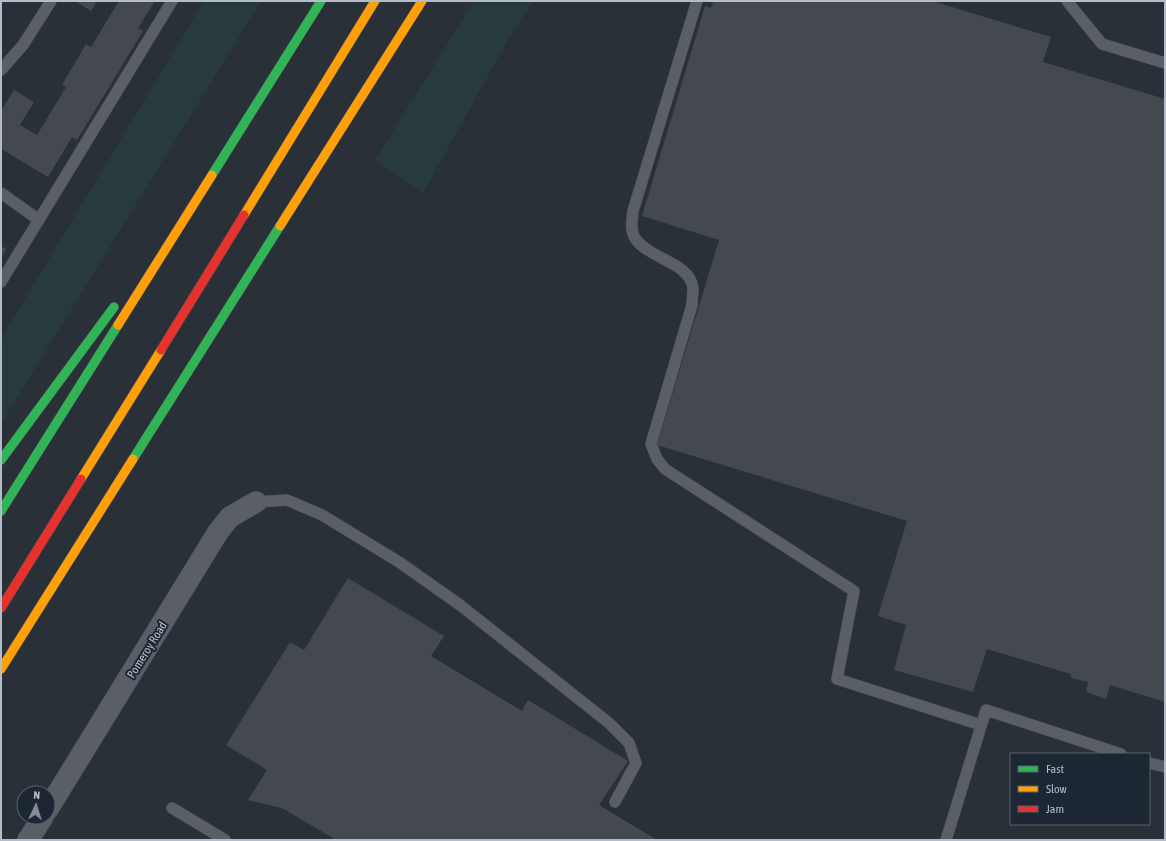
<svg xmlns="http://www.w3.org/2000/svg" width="1166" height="841" font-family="'Asap Condensed',sans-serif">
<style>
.green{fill:#273a3e}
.building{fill:#444950}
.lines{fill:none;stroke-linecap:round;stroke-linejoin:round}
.lane-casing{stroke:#484c53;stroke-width:12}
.street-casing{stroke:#484c53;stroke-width:22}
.fast-casing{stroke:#474c53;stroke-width:10}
.slow-casing{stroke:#474c53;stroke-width:10}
.jam-casing{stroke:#474c53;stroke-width:10}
.lane{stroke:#5a5e66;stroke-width:11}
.street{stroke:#5a5e66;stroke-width:21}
.fast{stroke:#30b455;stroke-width:9}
.slow{stroke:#ff9f0a;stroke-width:9}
.jam{stroke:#e5322d;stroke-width:9}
.labels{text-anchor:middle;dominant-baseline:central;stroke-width:4;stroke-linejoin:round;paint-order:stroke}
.street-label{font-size:12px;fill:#b4bcc9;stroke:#1d2633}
</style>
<rect width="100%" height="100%" fill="#2a3038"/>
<!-- green -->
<g class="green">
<path d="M 204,1 L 261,1 L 1,424 L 1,339 Z"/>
<path d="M 474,1 L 533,1 L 509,38 L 423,193 L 375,160 Z"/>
</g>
<!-- building -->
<g class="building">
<path d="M 75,1 L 97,1 L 91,11 Z"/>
<path d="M 119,1 L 155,1 L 138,28 L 143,31 L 77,140 L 72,137 L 48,177 L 1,149 L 1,111 L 14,90 L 34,102 L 20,125 L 37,135 L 66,87 L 62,85 L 86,44 L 91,47 Z"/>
<path d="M 709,1 L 932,1 L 1051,37 L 1043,62 L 1165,99 L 1165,702 L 1110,685 L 1106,699 L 1086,692 L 1088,682 L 1071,678 L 1071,674 L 987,649 L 973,692 L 894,670 L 906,625 L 878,616 L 907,521 L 657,445 L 719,240 L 642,216 L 705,6 L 711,8 L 713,3 Z"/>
<path d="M 1,246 L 6,249 L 1,258 Z"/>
<path d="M 348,578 L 444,636 L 431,656 L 522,711 L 528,700 L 628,761 L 599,805 L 657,840 L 336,840 L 282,808 L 248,800 L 267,770 L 226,745 L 290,642 L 304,650 Z"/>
</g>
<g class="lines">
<defs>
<g id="lane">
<path d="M 697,1 L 633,211 C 632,220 630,231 635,238 C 648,259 691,262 693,289 C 693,294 692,300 692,305 L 651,444 L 657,459 L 665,469 L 854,591 L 837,679 L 981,725"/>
<path d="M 1067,1 L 1102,44 L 1165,63"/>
<path d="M 1,70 L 23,45 L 51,1"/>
<path d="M 1,193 L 39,220"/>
<path d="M 1,282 L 172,1"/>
<path d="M 256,502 L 287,500 L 322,515 L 399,562 L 460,605 L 609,723 L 629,743 L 636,763 L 615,802"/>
<path d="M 1149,763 L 1165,767"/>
<path d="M 172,808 L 225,840"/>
<path d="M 946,840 L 986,710 L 1121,754"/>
</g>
<g id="street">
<path d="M 48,809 L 218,532 L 230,517 L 256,502"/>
<path d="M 28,840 L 43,817"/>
</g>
<g id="fast">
<path d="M 212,175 L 321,1"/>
<path d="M 133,459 L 280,226"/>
<path d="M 1,460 L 114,307"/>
<path d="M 1,511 L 118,325"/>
</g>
<g id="slow">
<path d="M 244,215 L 375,1"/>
<path d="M 280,226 L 422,1"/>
<path d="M 118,325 L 212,175"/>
<path d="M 81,479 L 161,350"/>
<path d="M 1,669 L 133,459"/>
</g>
<g id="jam">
<path d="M 161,350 L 244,215"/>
<path d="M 1,608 L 81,479"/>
</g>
</defs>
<!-- lane casing -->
<use href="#lane" class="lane-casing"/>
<!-- street casing -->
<use href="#street" class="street-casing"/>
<!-- fast casing -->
<use href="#fast" class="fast-casing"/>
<!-- slow casing -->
<use href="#slow" class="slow-casing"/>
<!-- jam casing -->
<use href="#jam" class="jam-casing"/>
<!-- lane -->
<use href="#lane" class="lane"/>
<!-- street -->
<use href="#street" class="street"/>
<!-- fast -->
<use href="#fast" class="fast"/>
<!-- slow -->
<use href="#slow" class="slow"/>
<!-- jam -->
<use href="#jam" class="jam"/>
</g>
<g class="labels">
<!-- street labels -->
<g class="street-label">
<text transform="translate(147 650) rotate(-58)">Pomeroy Road</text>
</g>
</g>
<!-- border -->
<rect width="1166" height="841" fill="none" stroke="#b4bcc9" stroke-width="4"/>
<!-- legend -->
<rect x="1010" y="753" width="140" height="72" fill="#1d2633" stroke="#59626f"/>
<rect x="1018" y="766" width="20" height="6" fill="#30b455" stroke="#59626f"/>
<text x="1046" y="773" font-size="12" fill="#b4bcc9">Fast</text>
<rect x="1018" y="786" width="20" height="6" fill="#ff9f0a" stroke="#59626f"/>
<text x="1046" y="793" font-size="12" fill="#b4bcc9">Slow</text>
<rect x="1018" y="806" width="20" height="6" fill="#e5322d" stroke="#59626f"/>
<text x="1046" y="813" font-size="12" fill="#b4bcc9">Jam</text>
<!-- north arrow -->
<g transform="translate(36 805) rotate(4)"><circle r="19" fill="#1d2633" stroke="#59626f"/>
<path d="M0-3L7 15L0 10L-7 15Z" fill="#848b96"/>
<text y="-6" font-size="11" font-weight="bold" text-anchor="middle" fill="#b4bcc9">N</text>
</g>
</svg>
